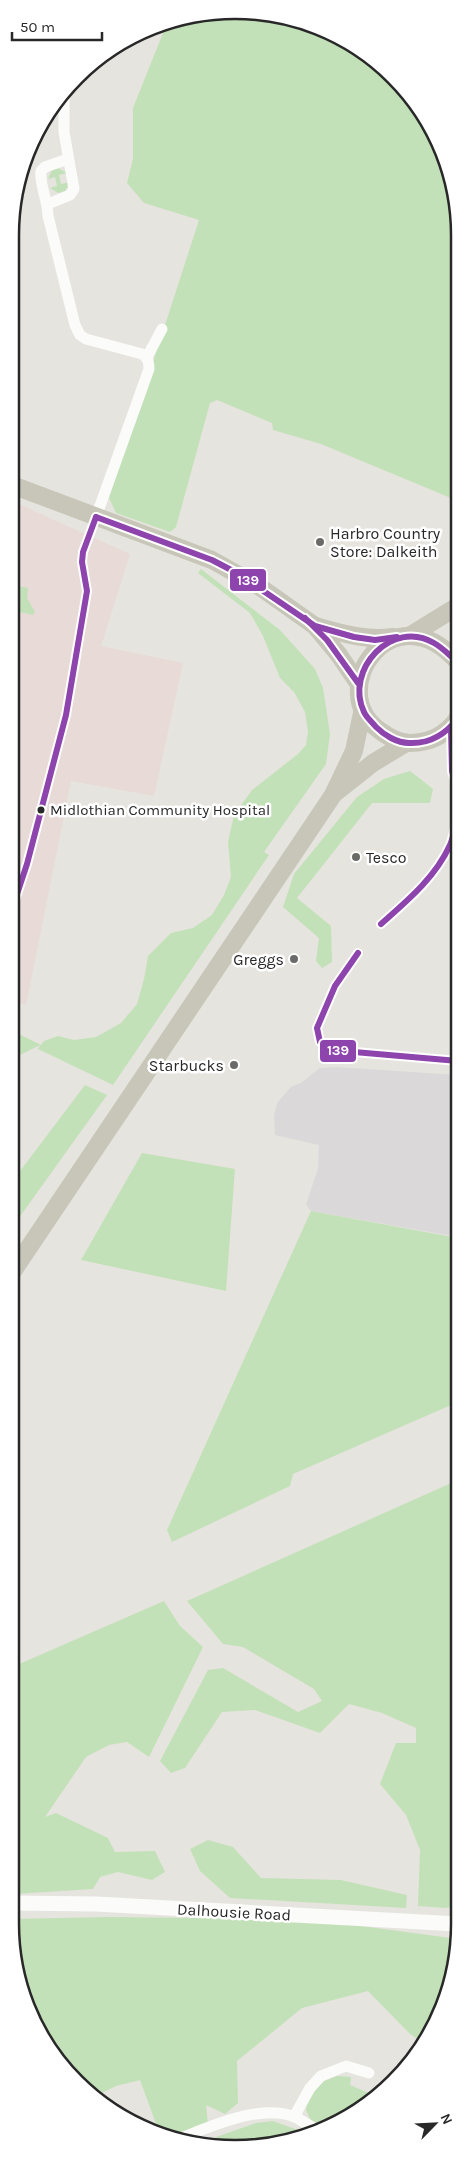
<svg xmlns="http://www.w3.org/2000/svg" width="470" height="2159" font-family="Karla,sans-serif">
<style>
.industrial{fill:#dbd8d9}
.medical{fill:#e8dad6}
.green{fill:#c3e1b8}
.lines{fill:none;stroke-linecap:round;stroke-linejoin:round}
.street{stroke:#fbfbfa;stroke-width:11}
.secondary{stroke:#fbfbfa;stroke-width:15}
.primary{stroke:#c7c6b8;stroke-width:18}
.bus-1-casing{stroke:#fff;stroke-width:10}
.bus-1{stroke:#8e44ad;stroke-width:6}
.poi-dot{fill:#6a6a68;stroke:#fff;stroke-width:2}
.bus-dot{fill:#282828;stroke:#fff;stroke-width:2}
.labels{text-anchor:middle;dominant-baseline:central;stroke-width:5;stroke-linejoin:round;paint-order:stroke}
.bus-label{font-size:15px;fill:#282828;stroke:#fff;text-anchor:start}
.poi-label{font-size:16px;fill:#282828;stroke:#fff;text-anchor:start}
.street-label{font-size:16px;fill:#282828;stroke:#fff}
.rim{fill:none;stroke:#282828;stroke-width:2.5}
.line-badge{stroke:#fff;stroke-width:2}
.badge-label{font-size:14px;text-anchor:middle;font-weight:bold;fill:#fff}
</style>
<rect width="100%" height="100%" fill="#e6e4de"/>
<!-- industrial -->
<path class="industrial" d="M 336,1067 L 458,1075 L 458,1237 L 311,1211 L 306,1204 L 318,1169 L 319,1145 L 275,1135 L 274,1116 L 277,1103 L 291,1087 L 301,1083 L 320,1068 Z"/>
<!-- medical -->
<path class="medical" d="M 12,501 L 130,554 L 101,646 L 183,663 L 154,796 L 71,781 L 26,1005 L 11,1000 Z"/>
<!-- green -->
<g class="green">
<path d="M 265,12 L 335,33 L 394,76 L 437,136 L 458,206 L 458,501 L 321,444 L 273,430 L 272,423 L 217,400 L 210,403 L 176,527 L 170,532 L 116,513 L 109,498 L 199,220 L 144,203 L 127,183 L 133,159 L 133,108 L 167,23 L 177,18 Z"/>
<path d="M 58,168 L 67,173 L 59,175 L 61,184 L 70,182 L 65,191 L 58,193 L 50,188 L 57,186 L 55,177 L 48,179 L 52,170 Z"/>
<path d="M 201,569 L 280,630 L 315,669 L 323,688 L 330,734 L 326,764 L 264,852 L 269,855 L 113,1085 L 38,1049 L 40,1045 L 14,1058 L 11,1057 L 11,1030 L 41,1045 L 44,1041 L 58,1036 L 74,1040 L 96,1037 L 121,1023 L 137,1004 L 144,979 L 148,956 L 171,933 L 193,928 L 212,915 L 224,895 L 231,877 L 228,842 L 234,815 L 252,790 L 298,754 L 306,745 L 308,732 L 305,712 L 294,692 L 280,678 L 263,636 L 250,613 L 198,573 Z"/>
<path d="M 12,585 L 28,588 L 27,598 L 35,612 L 33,615 L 12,610 Z"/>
<path d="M 410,771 L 433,789 L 430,803 L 372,803 L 297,898 L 331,926 L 332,962 L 322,968 L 316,961 L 319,938 L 283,907 L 294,874 L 357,797 L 384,779 Z"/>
<path d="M 85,1085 L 107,1095 L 11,1229 L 11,1183 Z"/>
<path d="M 142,1153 L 235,1169 L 226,1291 L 81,1260 Z"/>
<path d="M 311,1211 L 458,1238 L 458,1402 L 293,1474 L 290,1486 L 172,1542 L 167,1530 Z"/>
<path d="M 458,1480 L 458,1906 L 445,1908 L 418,1906 L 420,1850 L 406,1815 L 380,1784 L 396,1743 L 416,1743 L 416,1728 L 382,1713 L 349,1704 L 320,1733 L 255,1710 L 222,1712 L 185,1768 L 171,1773 L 160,1761 L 208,1670 L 223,1668 L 298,1712 L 322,1701 L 314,1689 L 243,1647 L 223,1644 L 187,1601 Z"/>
<path d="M 164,1601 L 180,1626 L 203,1647 L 149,1757 L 127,1742 L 109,1745 L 86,1757 L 45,1817 L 56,1813 L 108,1838 L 115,1852 L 155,1851 L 165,1872 L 152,1880 L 118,1872 L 100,1877 L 93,1889 L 14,1894 L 10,1891 L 10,1668 Z"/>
<path d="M 208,1840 L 233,1847 L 261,1878 L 341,1880 L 407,1895 L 406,1908 L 230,1898 L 200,1871 L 190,1849 Z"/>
<path d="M 107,1917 L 309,1919 L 458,1939 L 458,1954 L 430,2036 L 424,2044 L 409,2033 L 368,1991 L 302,2008 L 237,2061 L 238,2103 L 225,2114 L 206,2105 L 208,2124 L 173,2136 L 159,2132 L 140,2080 L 116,2086 L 96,2096 L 66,2073 L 27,2010 L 10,1919 Z"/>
<path d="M 337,2076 L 351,2077 L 350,2085 L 373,2095 L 369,2104 L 324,2128 L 310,2119 L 306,2110 L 307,2100 L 322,2082 Z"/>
<path d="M 273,2121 L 312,2135 L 307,2137 L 220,2148 L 199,2143 L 256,2123 Z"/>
</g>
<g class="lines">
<!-- street -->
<g class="street">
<path d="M 68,159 L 45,167 L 41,171 C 39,184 48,200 48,216 L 75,325 L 80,335 L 86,339 L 142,354 C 148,358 149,362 149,369 L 96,517"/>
<path d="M 48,204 L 70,195 L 74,189 L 64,132 L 64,96"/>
<path d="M 147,357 L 162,329"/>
<path d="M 294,2117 L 310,2088 L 321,2076 L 346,2066 L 369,2073"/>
<path d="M 181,2138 C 212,2126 262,2103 295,2117 C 303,2121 311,2127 318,2131"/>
</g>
<!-- secondary -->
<path class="secondary" d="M 10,1903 L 96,1904 L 458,1924"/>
<!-- primary -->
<g class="primary">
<path d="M 12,485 L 212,560 L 260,587 L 315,626 L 339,655 L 358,683"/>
<path d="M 315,626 C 342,633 365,641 393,637"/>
<path d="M 411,635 L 458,606"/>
<path d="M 458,718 C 446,735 430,743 410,743 C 399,743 387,736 379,730 C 324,691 392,588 458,662"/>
<path d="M 335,793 L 373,763 L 406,743"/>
<path d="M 11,1274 L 333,795 L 354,751 L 362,713"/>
</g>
<defs>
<g id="bus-1">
<path d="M 96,517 L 212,560 L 237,573 L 315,626 L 354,637 L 375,640 L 397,637"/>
<path d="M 305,618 L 327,640 L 358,683"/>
<path d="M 458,662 C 450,656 443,648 434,643 C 392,618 344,670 364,712 C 366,717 372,722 376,727 C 384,735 397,743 409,743 C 430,744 446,734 458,718"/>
<path d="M 451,728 L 452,771 L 458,791"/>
<path d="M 11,912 L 27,864 L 66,715 L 87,591 L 82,562 L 83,552 L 96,517"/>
<path d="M 381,924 C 407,901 435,878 450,845 C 454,836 455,825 458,815"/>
<path d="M 358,953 L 335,986 L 317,1028 L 320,1042 L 331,1050 L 458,1061"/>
</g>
</defs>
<!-- bus-1 casing -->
<use href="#bus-1" class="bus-1-casing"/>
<!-- bus-1 -->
<use href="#bus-1" class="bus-1"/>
</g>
<!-- markers -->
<g class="poi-dot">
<circle cx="320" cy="542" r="5"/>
<circle cx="356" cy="857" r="5"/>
<circle cx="294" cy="959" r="5"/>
<circle cx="234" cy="1065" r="5"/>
</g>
<circle class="bus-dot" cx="41" cy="810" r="4.5"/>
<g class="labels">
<!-- bus labels -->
<g class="bus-label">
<text x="50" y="810">Midlothian Community Hospital</text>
</g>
<!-- poi labels -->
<g class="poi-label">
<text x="330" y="533">Harbro Country<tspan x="330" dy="18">Store: Dalkeith</tspan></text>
<text x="366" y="857">Tesco</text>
<text x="284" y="959" text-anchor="end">Greggs</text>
<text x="224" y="1065" text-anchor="end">Starbucks</text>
</g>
<!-- street labels -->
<g class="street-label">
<text transform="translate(234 1912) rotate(3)">Dalhousie Road</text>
</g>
</g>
<!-- crop -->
<path d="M0 0H470V2159H0ZM235 19H235A216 216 0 0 1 451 235V1924A216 216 0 0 1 235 2140H235A216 216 0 0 1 19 1924V235A216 216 0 0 1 235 19Z" fill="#fff" fill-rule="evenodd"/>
<path class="rim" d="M235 19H235A216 216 0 0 1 451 235V1924A216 216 0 0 1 235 2140H235A216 216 0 0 1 19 1924V235A216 216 0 0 1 235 19Z"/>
<g class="line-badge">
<rect x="229" y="568" width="38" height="24" rx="5" fill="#8e44ad"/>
<rect x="319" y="1039" width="38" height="24" rx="5" fill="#8e44ad"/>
</g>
<g class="badge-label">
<text x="248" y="585">139</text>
<text x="338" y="1055">139</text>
</g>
<!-- north arrow -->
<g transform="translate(435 2124) rotate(66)" stroke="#ffffff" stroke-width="4" paint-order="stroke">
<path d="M0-4L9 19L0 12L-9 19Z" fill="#282828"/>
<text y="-8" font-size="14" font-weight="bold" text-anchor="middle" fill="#282828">N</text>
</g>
<!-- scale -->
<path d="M12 32v8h90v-8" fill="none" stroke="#282828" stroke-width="2.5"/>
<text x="20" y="32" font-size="15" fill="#282828" stroke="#ffffff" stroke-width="4" paint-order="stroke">50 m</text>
</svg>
